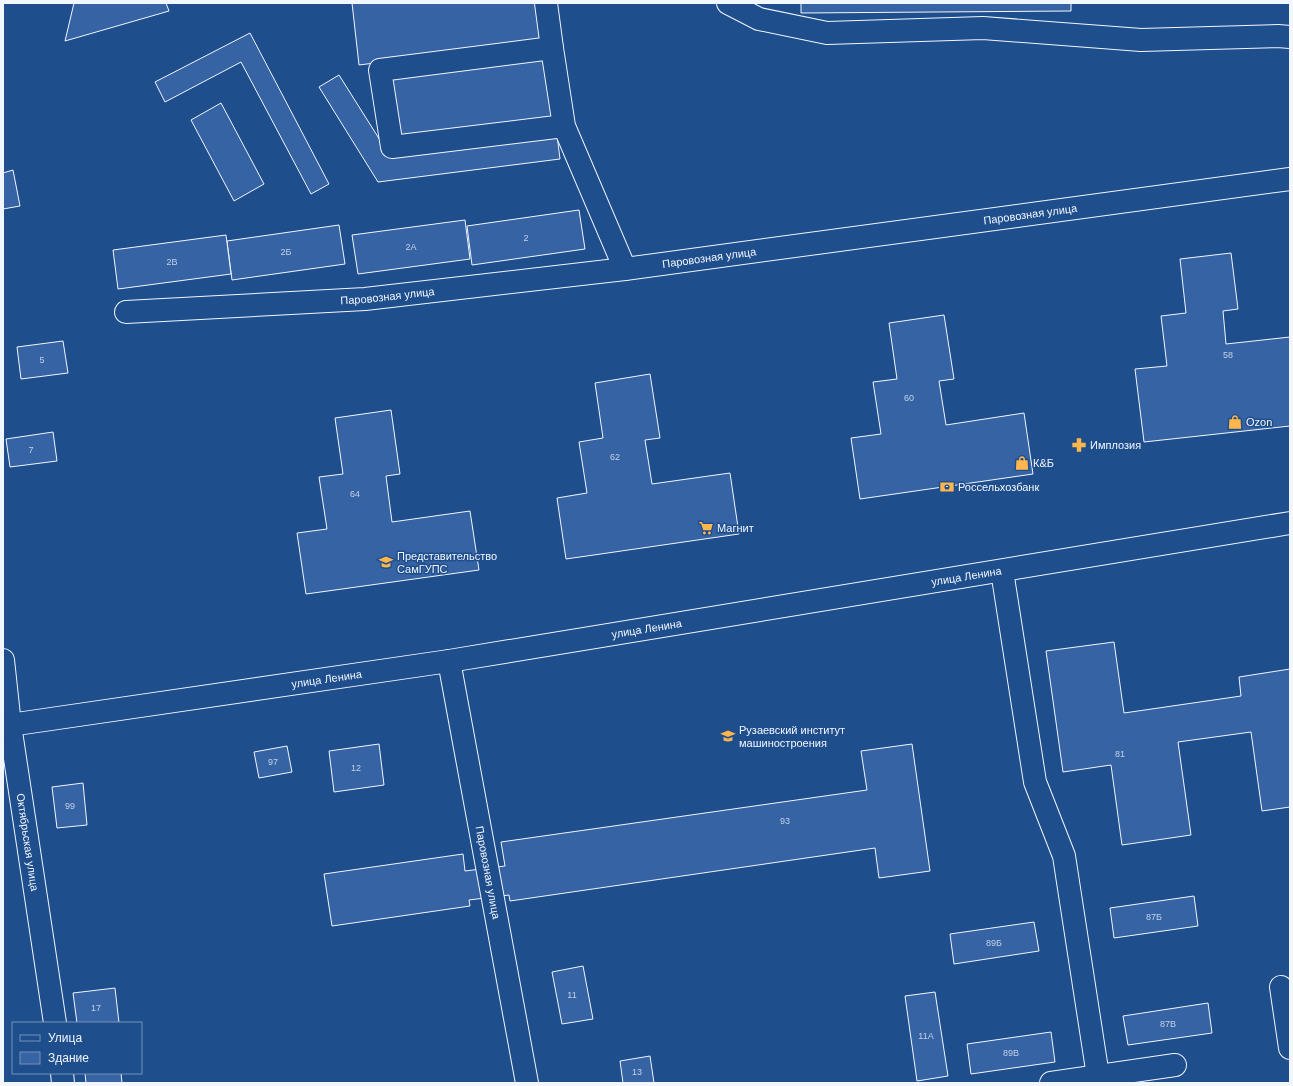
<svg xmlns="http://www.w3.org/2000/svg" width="1293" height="1086" font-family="Arial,sans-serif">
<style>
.building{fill:#3563a3;stroke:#f2f6ff}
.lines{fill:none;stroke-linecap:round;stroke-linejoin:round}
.minor-casing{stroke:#f2f6ff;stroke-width:24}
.minor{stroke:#1f4e8c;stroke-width:22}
.labels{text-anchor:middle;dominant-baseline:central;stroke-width:3;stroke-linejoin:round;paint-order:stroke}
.number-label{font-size:9px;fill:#c3d1e8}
.street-label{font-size:11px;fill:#f2f6ff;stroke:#1f4e8c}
.poi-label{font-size:11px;fill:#f2f6ff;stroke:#1f4e8c;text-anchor:start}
</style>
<rect width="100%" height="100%" fill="#1f4e8c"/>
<!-- building -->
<g class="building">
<path d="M 74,3 L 166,3 L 169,11 L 65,41 Z"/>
<path d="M 352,3 L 540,3 L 545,41 L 359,65 Z"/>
<path d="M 801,3 L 1071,3 L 1071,11 L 801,13 Z"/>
<path d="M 250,33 L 329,184 L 311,194 L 241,62 L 165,102 L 155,82 Z"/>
<path d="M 547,56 L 555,120 L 396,140 L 388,75 Z"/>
<path d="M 339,75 L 390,156 L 557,135 L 560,159 L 378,182 L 319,87 Z"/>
<path d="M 221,103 L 264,184 L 234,201 L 191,120 Z"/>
<path d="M 13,170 L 20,206 L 3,209 L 3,173 Z"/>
<path d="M 579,210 L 585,249 L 472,265 L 467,226 Z"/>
<path d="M 465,220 L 470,259 L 358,274 L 352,235 Z"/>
<path d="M 339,225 L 345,264 L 232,280 L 227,241 Z"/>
<path d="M 226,235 L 231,274 L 118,289 L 113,250 Z"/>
<path d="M 1231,253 L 1238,309 L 1223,311 L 1226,344 L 1290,337 L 1290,426 L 1144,442 L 1135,369 L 1167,366 L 1161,316 L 1186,313 L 1180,259 Z"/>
<path d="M 944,315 L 954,379 L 939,381 L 946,425 L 1024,413 L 1033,474 L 860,499 L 851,438 L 881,434 L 873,382 L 897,379 L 889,323 Z"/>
<path d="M 63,341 L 68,373 L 21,379 L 17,347 Z"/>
<path d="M 650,374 L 660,438 L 645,440 L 652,484 L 730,473 L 739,534 L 566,559 L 557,498 L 587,493 L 579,442 L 603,438 L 595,383 Z"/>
<path d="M 391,410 L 400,474 L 386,476 L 392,522 L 470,511 L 479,570 L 306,594 L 297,533 L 327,529 L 319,477 L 343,474 L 335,418 Z"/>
<path d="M 53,432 L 57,461 L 10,467 L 6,439 Z"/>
<path d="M 1114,642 L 1124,713 L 1241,696 L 1239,677 L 1290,669 L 1290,807 L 1262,811 L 1251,732 L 1178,742 L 1191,835 L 1122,845 L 1111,765 L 1063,772 L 1046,651 Z"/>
<path d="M 379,744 L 384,785 L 334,792 L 329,751 Z"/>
<path d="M 912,744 L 930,871 L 879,878 L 875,848 L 510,901 L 509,895 L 469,900 L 470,906 L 332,926 L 324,874 L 463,854 L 465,871 L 505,866 L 501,842 L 867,790 L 861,751 Z"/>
<path d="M 287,746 L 292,772 L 259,778 L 254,752 Z"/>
<path d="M 83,783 L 87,825 L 57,828 L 52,787 Z"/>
<path d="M 1194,896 L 1198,926 L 1114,938 L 1110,908 Z"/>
<path d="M 1034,922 L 1039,951 L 954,964 L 950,934 Z"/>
<path d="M 583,966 L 593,1019 L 562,1024 L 552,972 Z"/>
<path d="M 115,988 L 119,1023 L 77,1023 L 73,993 Z"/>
<path d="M 935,992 L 948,1076 L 917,1081 L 905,996 Z"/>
<path d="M 1208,1003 L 1212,1033 L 1128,1045 L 1123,1016 Z"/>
<path d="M 1051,1032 L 1055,1062 L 971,1074 L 967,1044 Z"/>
<path d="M 650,1056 L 654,1083 L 623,1083 L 620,1061 Z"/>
<path d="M 85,1073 L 121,1073 L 122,1083 L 86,1083 Z"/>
</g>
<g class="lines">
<defs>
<g id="minor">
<path d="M 546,3 L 552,48"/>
<path d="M 728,3 L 759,19 L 827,33 L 983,28 L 1141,40 L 1278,36 L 1290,37"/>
<path d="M 564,126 L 552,48 L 380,70 L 392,147 L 564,126 L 625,269"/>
<path id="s1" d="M 126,312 L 365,299 L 625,269 L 1290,179"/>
<path d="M 1002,571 L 1035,782 L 1064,856 L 1098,1076"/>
<path id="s2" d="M 3,660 L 10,725 L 55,1023"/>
<path id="s3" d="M 449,661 L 527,1083"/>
<path id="s4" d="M 3,726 L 449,661 L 1290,523"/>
<path d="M 1281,987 L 1290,1048"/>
<path d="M 62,1073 L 63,1083"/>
<path d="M 1051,1083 L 1175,1065"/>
</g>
</defs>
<!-- minor casing -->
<use href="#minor" class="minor-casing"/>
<!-- minor -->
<use href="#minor" class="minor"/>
</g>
<!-- icons -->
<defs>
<symbol id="shop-bare" viewBox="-9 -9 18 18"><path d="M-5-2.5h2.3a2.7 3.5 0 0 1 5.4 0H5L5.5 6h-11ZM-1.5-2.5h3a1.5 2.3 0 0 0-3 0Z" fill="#ffb74d" stroke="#1f4e8c" stroke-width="2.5" paint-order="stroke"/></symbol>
<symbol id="pharmacy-bare" viewBox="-9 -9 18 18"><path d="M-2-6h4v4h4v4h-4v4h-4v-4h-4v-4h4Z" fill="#ffb74d" stroke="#1f4e8c" stroke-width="2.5" paint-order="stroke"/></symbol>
<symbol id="bank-bare" viewBox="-9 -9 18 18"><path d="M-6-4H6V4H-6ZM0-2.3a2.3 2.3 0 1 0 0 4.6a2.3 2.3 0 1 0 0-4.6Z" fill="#ffb74d" stroke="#1f4e8c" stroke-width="2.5" paint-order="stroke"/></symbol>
<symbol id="supermarket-bare" viewBox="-9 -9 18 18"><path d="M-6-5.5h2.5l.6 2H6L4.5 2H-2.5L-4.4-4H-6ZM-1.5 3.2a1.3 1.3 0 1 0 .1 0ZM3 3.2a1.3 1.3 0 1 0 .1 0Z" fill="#ffb74d" stroke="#1f4e8c" stroke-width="2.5" paint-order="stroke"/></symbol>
<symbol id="university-bare" viewBox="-9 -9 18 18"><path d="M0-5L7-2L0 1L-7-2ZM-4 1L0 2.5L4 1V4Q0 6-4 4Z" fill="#ffb74d" stroke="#1f4e8c" stroke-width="2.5" paint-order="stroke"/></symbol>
</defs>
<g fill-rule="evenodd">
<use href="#shop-bare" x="1225" y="412" width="20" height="20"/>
<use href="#pharmacy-bare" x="1069" y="435" width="20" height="20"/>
<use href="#shop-bare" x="1012" y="453" width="20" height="20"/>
<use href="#bank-bare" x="937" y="477" width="20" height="20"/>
<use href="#supermarket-bare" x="696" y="518" width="20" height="20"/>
<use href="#university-bare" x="376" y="552" width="20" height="20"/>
<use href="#university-bare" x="718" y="726" width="20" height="20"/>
</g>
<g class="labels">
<!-- number labels -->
<g class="number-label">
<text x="526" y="238">2</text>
<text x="411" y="247">2А</text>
<text x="286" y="252">2Б</text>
<text x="172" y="262">2В</text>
<text x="1228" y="355">58</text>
<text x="42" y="360">5</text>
<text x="909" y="398">60</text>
<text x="31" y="450">7</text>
<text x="615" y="457">62</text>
<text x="355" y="494">64</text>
<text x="1120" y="754">81</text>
<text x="273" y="762">97</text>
<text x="356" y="768">12</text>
<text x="70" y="806">99</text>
<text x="785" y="821">93</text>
<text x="1154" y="917">87Б</text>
<text x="994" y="943">89Б</text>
<text x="572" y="995">11</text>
<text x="96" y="1008">17</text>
<text x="1168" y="1024">87В</text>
<text x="926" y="1036">11А</text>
<text x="1011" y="1053">89В</text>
<text x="637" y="1072">13</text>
</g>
<!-- street labels -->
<g class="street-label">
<text stroke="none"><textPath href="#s1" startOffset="910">Паровозная улица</textPath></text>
<text stroke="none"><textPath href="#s1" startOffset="586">Паровозная улица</textPath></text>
<text stroke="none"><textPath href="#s1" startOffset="262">Паровозная улица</textPath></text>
<text stroke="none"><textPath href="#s4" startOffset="975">улица Ленина</textPath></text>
<text stroke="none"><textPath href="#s4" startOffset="651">улица Ленина</textPath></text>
<text stroke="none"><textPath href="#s4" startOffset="327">улица Ленина</textPath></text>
<text stroke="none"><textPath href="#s2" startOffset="184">Октябрьская улица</textPath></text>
<text stroke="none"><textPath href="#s3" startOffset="215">Паровозная улица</textPath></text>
</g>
<!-- poi labels -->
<g class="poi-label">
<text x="1246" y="422">Ozon</text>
<text x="1090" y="445">Имплозия</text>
<text x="1033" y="463">К&amp;Б</text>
<text x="958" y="487">Россельхозбанк</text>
<text x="717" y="528">Магнит</text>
<text x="397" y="556">Представительство<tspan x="397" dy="13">СамГУПС</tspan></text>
<text x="739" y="730">Рузаевский институт<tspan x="739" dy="13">машиностроения</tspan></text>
</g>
</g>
<!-- border -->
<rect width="1293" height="1086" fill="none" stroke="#f2f6ff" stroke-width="8"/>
<!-- legend -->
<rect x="12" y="1022" width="130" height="52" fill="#1f4e8c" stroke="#7391ba"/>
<rect x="20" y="1035" width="20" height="6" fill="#1f4e8c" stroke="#7391ba"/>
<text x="48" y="1042" font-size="12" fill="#f2f6ff">Улица</text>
<rect x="20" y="1052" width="20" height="12" fill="#3563a3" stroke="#7391ba"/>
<text x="48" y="1062" font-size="12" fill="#f2f6ff">Здание</text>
</svg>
